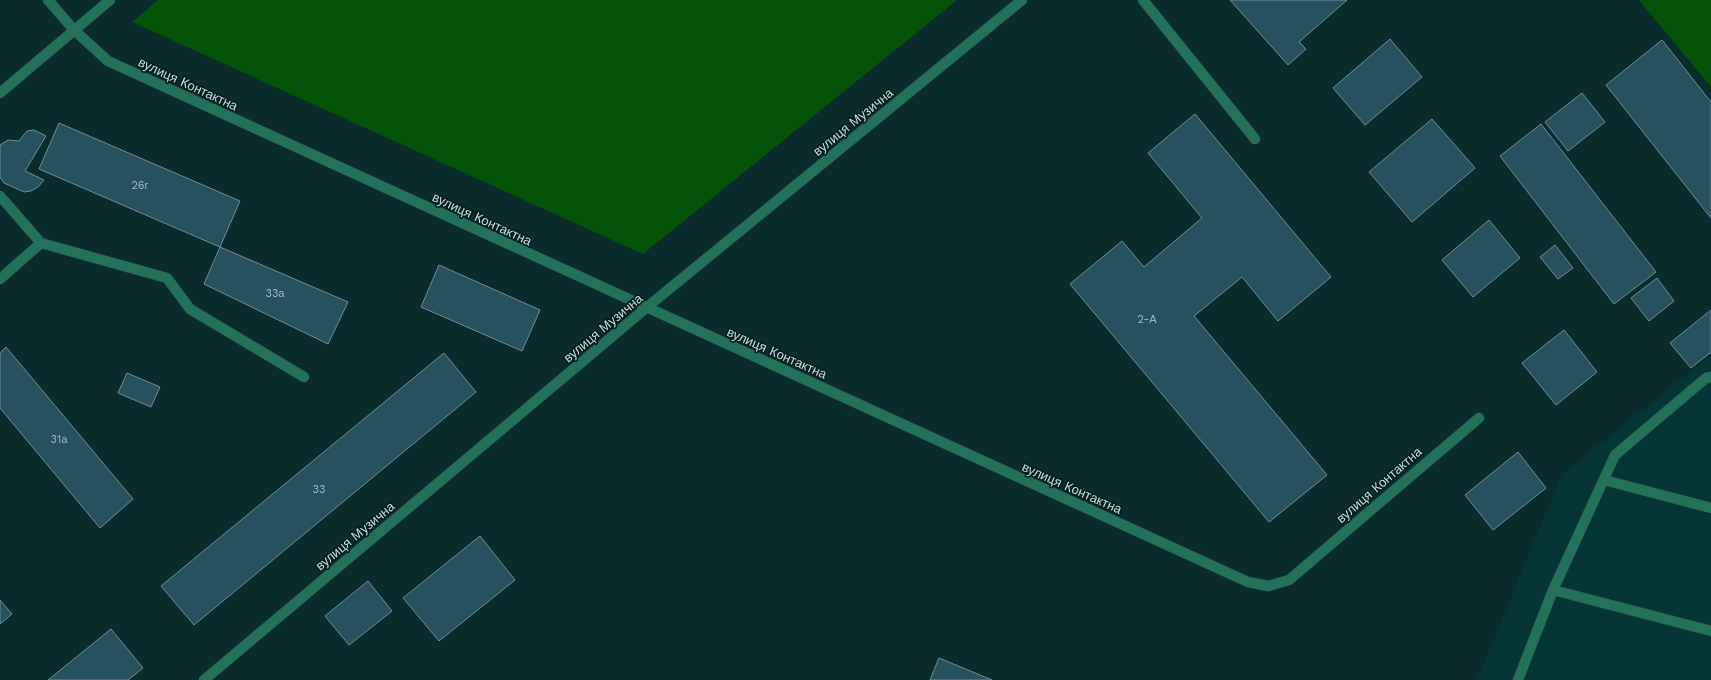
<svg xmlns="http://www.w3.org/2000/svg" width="1711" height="680" font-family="'Work Sans',sans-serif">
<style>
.built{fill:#053534}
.green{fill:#055308}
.building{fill:#26515d;stroke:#6e8d97}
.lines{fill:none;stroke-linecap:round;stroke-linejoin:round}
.minor-casing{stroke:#2a4848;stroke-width:11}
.minor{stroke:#247159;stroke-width:10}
.labels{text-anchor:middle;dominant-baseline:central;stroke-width:3.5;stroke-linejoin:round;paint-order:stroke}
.number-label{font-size:11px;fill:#a1b9bc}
.street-label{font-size:13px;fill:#cadcdb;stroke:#022222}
</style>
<rect width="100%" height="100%" fill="#0b2c2c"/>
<!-- built -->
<path class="built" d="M 1711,355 L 1711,680 L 1477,680 L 1562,474 Z"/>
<!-- green -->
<g class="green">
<path d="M 158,0 L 957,0 L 643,254 L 132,22 Z"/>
<path d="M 1639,0 L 1711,0 L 1711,87 Z"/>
</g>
<!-- building -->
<g class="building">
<path d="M 1230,0 L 1347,0 L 1299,42 L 1306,49 L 1288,65 Z"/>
<path d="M 1390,39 L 1422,77 L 1365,125 L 1333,88 Z"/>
<path d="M 1662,40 L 1711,102 L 1711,218 L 1606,85 Z"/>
<path d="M 1582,93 L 1605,122 L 1568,151 L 1545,122 Z"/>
<path d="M 1195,114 L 1331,277 L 1278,321 L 1242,277 L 1194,316 L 1327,475 L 1269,522 L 1070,284 L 1122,241 L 1144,267 L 1202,218 L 1148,153 Z"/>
<path d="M 1432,119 L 1475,168 L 1412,222 L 1369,172 Z"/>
<path d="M 59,123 L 240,201 L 220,247 L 39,169 Z"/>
<path d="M 1541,124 L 1656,272 L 1614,304 L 1500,156 Z"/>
<path d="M 34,130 L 46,136 L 25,171 L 44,180 L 38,187 L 31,191 L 24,192 L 4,183 L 0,177 L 0,145 L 8,140 L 19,141 L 27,131 Z"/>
<path d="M 1489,220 L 1520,258 L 1473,297 L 1442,260 Z"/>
<path d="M 1555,245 L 1573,268 L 1558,279 L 1540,257 Z"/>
<path d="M 220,247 L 348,302 L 328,344 L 204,284 Z"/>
<path d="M 439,265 L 540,310 L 522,351 L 421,307 Z"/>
<path d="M 1657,278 L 1674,301 L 1649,321 L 1631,298 Z"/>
<path d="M 1711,310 L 1711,352 L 1691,368 L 1670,343 Z"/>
<path d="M 1564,330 L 1597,372 L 1556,405 L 1522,363 Z"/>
<path d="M 6,347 L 133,499 L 100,528 L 0,408 L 0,353 Z"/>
<path d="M 444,353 L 476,392 L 194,625 L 161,586 Z"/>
<path d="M 127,373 L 160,387 L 151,407 L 118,393 Z"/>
<path d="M 1518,452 L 1546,488 L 1493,530 L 1465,495 Z"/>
<path d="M 480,536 L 515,580 L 439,641 L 403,598 Z"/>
<path d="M 368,581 L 392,611 L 349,645 L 325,616 Z"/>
<path d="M 0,600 L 12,614 L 0,624 Z"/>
<path d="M 111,629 L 143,668 L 128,680 L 48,680 Z"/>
<path d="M 939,658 L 992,680 L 930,680 Z"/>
</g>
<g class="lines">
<defs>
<g id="minor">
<path d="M 48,0 L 74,30 L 108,61 L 1248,582 L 1268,586 L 1289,580 L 1479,418"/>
<path d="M 1143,0 L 1255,139"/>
<path d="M 0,93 L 110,0"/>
<path d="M 0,196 L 41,243 L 0,279"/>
<path d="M 41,243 L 167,278 L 190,309 L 304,377"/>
<path d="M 1604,480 L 1711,508"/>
<path d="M 1553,590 L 1711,631"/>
<path d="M 204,680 L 646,308 L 1022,0"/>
<path d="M 1518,680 L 1553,590 L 1615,455 L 1706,378 L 1711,377"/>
</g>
</defs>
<!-- minor casing -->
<use href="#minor" class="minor-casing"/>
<!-- minor -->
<use href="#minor" class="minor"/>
</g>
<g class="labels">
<!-- number labels -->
<g class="number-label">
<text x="140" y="185">26г</text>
<text x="275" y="293">33а</text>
<text x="1147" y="319">2-А</text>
<text x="59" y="439">31а</text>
<text x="319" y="489">33</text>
</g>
<!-- street labels -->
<g class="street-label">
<text transform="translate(188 84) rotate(25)">вулиця Контактна</text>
<text transform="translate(853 122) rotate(-39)">вулиця Музична</text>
<text transform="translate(482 219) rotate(25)">вулиця Контактна</text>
<text transform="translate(603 328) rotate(-40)">вулиця Музична</text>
<text transform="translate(777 353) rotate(24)">вулиця Контактна</text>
<text transform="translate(1379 485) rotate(-41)">вулиця Контактна</text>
<text transform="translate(1072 488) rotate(24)">вулиця Контактна</text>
<text transform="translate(355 536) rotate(-40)">вулиця Музична</text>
</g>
</g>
</svg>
